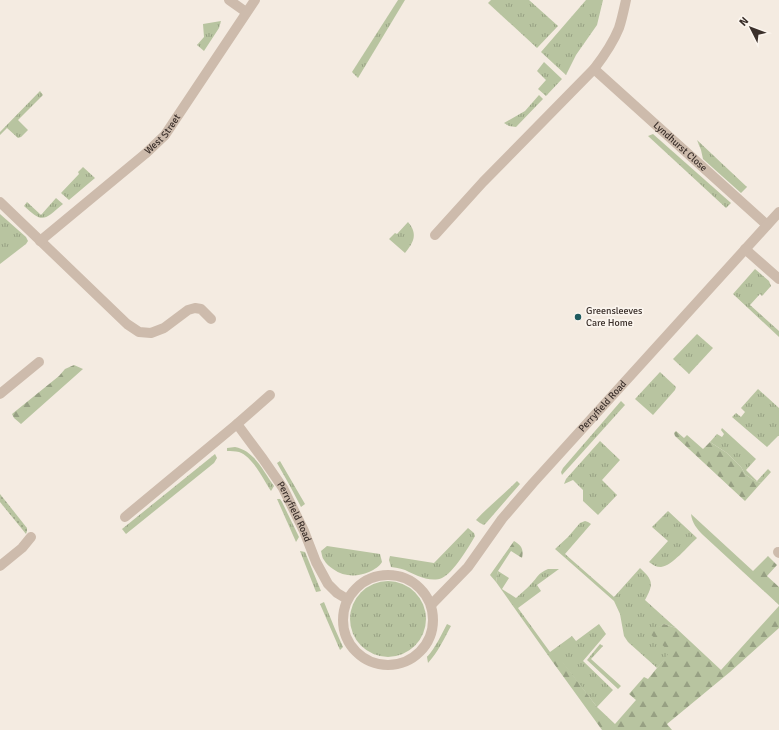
<svg xmlns="http://www.w3.org/2000/svg" width="779" height="730" font-family="Signika,sans-serif">
<style>
.grass{fill:url(#grass-tufts)}
.forest{fill:url(#forest-firs)}
.park{fill:url(#park-dots)}
.lines{fill:none;stroke-linecap:round;stroke-linejoin:round}
.street{stroke:#cdbbac;stroke-width:10}
.poi-dot{fill:#1f5a5e;stroke:#fbf5ee;stroke-width:1.5}
.labels{text-anchor:middle;dominant-baseline:central;stroke-width:3.5;stroke-linejoin:round;paint-order:stroke}
.street-label{font-size:10px;fill:#3b302b;stroke:#fbf5ee}
.poi-label{font-size:10px;fill:#3b302b;stroke:#fbf5ee;text-anchor:start}
</style>
<defs>
<pattern id="grass-tufts" width="24" height="20" patternUnits="userSpaceOnUse"><rect width="24" height="20" fill="#b8c4a0"/><path d="M3 7l-1-3M5 7V3M7 7l1-3M15 17l-1-3M17 17v-4M19 17l1-3" fill="none" stroke="#97a083"/></pattern>
<pattern id="forest-firs" width="22" height="20" patternUnits="userSpaceOnUse"><rect width="22" height="20" fill="#b8c4a0"/><path d="M5 1l3.5 6h-7zM16 11l3.5 6h-7z" fill="#97a083"/></pattern>
<pattern id="park-dots" width="8" height="8" patternUnits="userSpaceOnUse"><rect width="8" height="8" fill="#b8c4a0"/><path d="M2 2h.1M6 6h.1" fill="none" stroke="#97a083" stroke-width="1.8" stroke-linecap="round"/></pattern>
</defs>
<rect width="100%" height="100%" fill="#f4ebe1"/>
<!-- grass -->
<g class="grass">
<path d="M 398,0 L 405,0 L 358,78 L 352,72 Z"/>
<path d="M 491,0 L 529,0 L 558,26 L 537,48 L 488,3 Z"/>
<path d="M 586,0 L 603,0 L 597,25 L 576,55 L 566,75 L 541,52 Z"/>
<path d="M 221,21 L 219,28 L 204,51 L 197,45 L 204,37 L 203,24 Z"/>
<path d="M 544,62 L 562,79 L 546,96 L 538,89 L 546,80 L 537,71 Z"/>
<path d="M 40,91 L 43,95 L 18,120 L 28,130 L 21,137 L 18,138 L 7,128 L 0,135 L 0,132 Z"/>
<path d="M 539,95 L 543,99 L 516,127 L 509,126 L 504,123 L 525,111 Z"/>
<path d="M 653,134 L 731,203 L 726,208 L 648,136 Z"/>
<path d="M 697,140 L 747,187 L 741,193 L 703,159 L 701,150 Z"/>
<path d="M 83,167 L 95,178 L 69,200 L 61,193 L 79,174 L 78,172 Z"/>
<path d="M 56,198 L 63,204 C 44,220 43,224 24,206 L 27,202 L 41,215 Z"/>
<path d="M 0,214 L 26,237 L 28,241 L 26,244 L 0,264 Z"/>
<path d="M 408,222 C 418,234 414,242 405,253 L 389,239 L 395,233 L 397,234 Z"/>
<path d="M 755,269 L 769,281 L 771,286 L 762,296 L 760,294 L 750,305 L 779,331 L 779,337 L 733,294 Z"/>
<path d="M 697,334 L 713,348 L 689,374 L 673,359 Z"/>
<path d="M 660,372 L 676,387 L 675,390 L 653,415 L 635,399 Z"/>
<path d="M 758,389 L 779,408 L 779,436 L 778,436 L 767,447 L 732,417 L 736,413 L 741,417 L 745,412 L 741,408 Z"/>
<path d="M 621,401 L 625,405 L 562,475 L 561,472 L 563,468 Z"/>
<path d="M 722,428 L 756,459 L 746,470 L 757,481 L 768,469 L 771,472 L 761,483 L 755,481 L 745,474 L 741,467 L 727,453 L 710,442 L 717,434 L 722,437 L 724,434 L 721,430 Z"/>
<path d="M 600,441 L 620,460 L 602,480 L 617,495 L 598,515 L 583,501 L 583,490 L 573,480 L 564,484 L 566,479 Z"/>
<path d="M 235,447 C 255,451 263,471 274,486 L 271,491 C 263,479 253,457 239,452 C 235,451 231,451 227,451 L 227,448 Z"/>
<path d="M 215,454 L 217,458 L 214,463 L 126,534 L 122,529 Z"/>
<path d="M 280,461 L 305,504 L 301,507 L 290,486 L 277,463 Z"/>
<path d="M 517,481 L 520,484 L 487,522 L 484,525 L 480,523 L 476,520 C 489,506 503,495 517,481 Z"/>
<path d="M 277,499 L 280,499 L 282,502 L 299,537 L 296,542 Z"/>
<path d="M 668,511 L 697,538 C 688,546 672,566 661,567 C 656,567 653,565 649,562 L 668,541 L 652,527 Z"/>
<path d="M 585,521 L 588,522 L 591,524 L 565,554 L 614,597 L 640,568 C 653,580 654,584 645,600 L 676,628 L 664,624 L 650,633 L 671,652 L 657,668 L 628,642 L 624,636 L 620,614 L 614,601 L 555,549 L 568,537 L 580,523 Z"/>
<path d="M 468,528 L 474,533 L 475,536 C 469,547 453,573 442,578 C 435,581 425,579 418,576 C 415,575 412,573 409,572 C 404,569 398,568 391,567 L 389,560 L 390,556 L 434,563 Z"/>
<path d="M 327,546 L 380,554 L 382,562 C 379,567 375,569 369,572 C 357,577 344,577 333,569 C 330,567 326,564 324,560 C 322,558 322,554 321,551 Z"/>
<path d="M 300,551 L 305,552 L 321,591 L 316,592 Z"/>
<path d="M 548,569 L 559,569 L 537,585 L 541,591 L 518,608 L 550,652 L 572,636 L 576,641 L 599,624 L 606,634 L 583,661 L 613,690 L 597,707 L 562,662 L 552,661 L 496,582 L 498,571 L 509,578 L 502,589 L 516,598 C 521,593 527,589 531,584 C 538,577 537,574 548,569 Z"/>
<circle cx="388" cy="619" r="38"/>
<path d="M 324,602 L 335,629 L 343,647 L 340,650 L 320,604 Z"/>
<path d="M 447,624 L 451,626 C 444,639 438,652 428,663 L 427,657 C 436,647 441,635 447,624 Z"/>
<path d="M 600,644 L 603,646 L 591,659 L 621,686 L 618,689 L 587,660 Z"/>
</g>
<!-- forest -->
<g class="forest">
<path d="M 74,365 L 83,369 L 21,424 L 14,418 L 12,414 L 59,376 L 65,369 Z"/>
<path d="M 676,431 L 684,438 L 687,435 L 703,449 L 710,442 L 727,453 L 741,467 L 745,474 L 755,481 L 761,483 L 745,501 L 675,436 L 674,433 Z"/>
<path d="M 691,514 L 753,571 L 768,556 L 777,565 L 767,576 L 779,587 L 779,605 L 703,535 C 697,529 692,523 691,514 Z"/>
<path d="M 514,541 C 521,545 524,549 522,558 L 511,551 L 498,571 L 496,582 L 490,575 Z"/>
<path d="M 779,606 L 779,628 L 730,672 L 667,724 L 672,730 L 602,730 L 552,661 L 562,661 L 597,707 L 615,724 L 636,700 L 629,694 L 644,677 L 648,679 L 670,652 L 649,633 L 656,628 L 664,624 L 676,628 L 721,670 Z"/>
</g>
<!-- park -->
<path class="park" d="M 0,494 L 27,528 L 27,531 L 26,534 L 0,502 Z"/>
<g class="lines">
<!-- street -->
<g class="street">
<path d="M 229,0 L 246,12"/>
<path id="s1" d="M 594,69 L 767,225"/>
<path d="M 0,202 L 127,324 L 139,332 L 151,333 L 164,328 L 188,310 L 195,308 L 201,309 L 211,319"/>
<path d="M 435,235 L 483,182 L 594,69 C 604,56 613,43 619,28 C 622,19 624,9 626,0"/>
<path id="s2" d="M 40,241 L 145,154 L 165,135 L 255,0"/>
<path d="M 745,249 L 779,279"/>
<path d="M 0,394 L 39,362"/>
<path id="s3" d="M 237,424 L 263,459 L 283,488 L 304,531 L 316,562 L 328,584 L 337,593 L 347,599"/>
<path d="M 125,517 L 237,424 L 270,395"/>
<path d="M 778,552 L 779,553"/>
<path d="M 0,566 L 22,548 L 31,537"/>
<circle cx="388" cy="620" r="45"/>
<path id="s4" d="M 431,605 L 468,567 L 502,519 L 533,483 L 779,212"/>
</g>
</g>
<!-- markers -->
<circle class="poi-dot" cx="578" cy="317" r="4"/>
<g class="labels">
<!-- street labels -->
<g class="street-label">
<text stroke="none"><textPath href="#s2" startOffset="163">West Street</textPath></text>
<text stroke="none"><textPath href="#s1" startOffset="116">Lyndhurst Close</textPath></text>
<text stroke="none"><textPath href="#s4" startOffset="263">Perryfield Road</textPath></text>
<text stroke="none"><textPath href="#s3" startOffset="105">Perryfield Road</textPath></text>
</g>
<!-- poi labels -->
<g class="poi-label">
<text x="586" y="311">Greensleeves<tspan x="586" dy="12">Care Home</tspan></text>
</g>
</g>
<!-- north arrow -->
<g transform="translate(751 28) rotate(312)" stroke="#fbf5ee" stroke-width="3" paint-order="stroke">
<path d="M0-3L7 15L0 10L-7 15Z" fill="#3b302b"/>
<text y="-6" font-size="11" font-weight="bold" text-anchor="middle" fill="#3b302b">N</text>
</g>
</svg>
